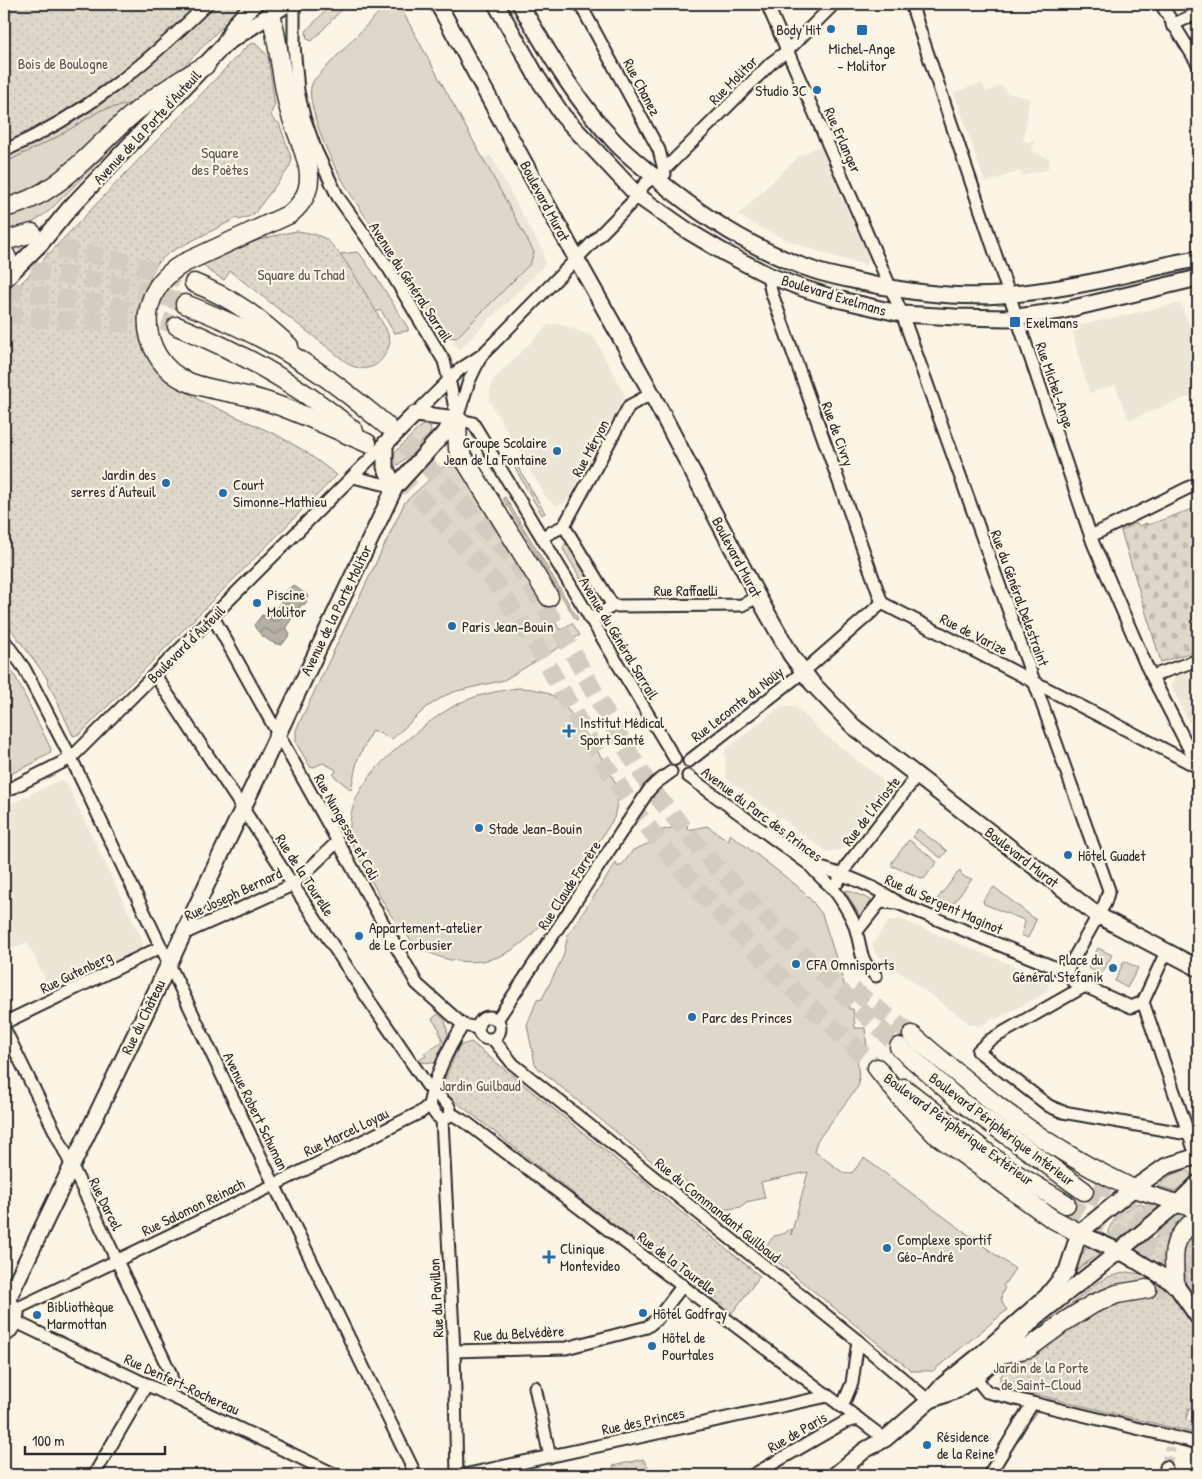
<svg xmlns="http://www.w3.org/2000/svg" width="1202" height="1479" font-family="'Patrick Hand',sans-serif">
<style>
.built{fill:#ece6d7}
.green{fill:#ded8ca;stroke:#84827a}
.cemetery{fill:url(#cemetery-stones);stroke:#84827a}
.park{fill:url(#park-dots);stroke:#84827a}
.water{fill:url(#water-waves);stroke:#7d7b74}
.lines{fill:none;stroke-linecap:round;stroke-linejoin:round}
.minor-tunnel{stroke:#d2cdc0;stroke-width:11;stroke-dasharray:11 5.5;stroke-linecap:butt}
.highway-tunnel{stroke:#d2cdc0;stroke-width:18;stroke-dasharray:18 9;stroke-linecap:butt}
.minor-casing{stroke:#2b2b2b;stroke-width:15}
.major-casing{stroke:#2b2b2b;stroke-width:19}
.highway-casing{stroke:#2b2b2b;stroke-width:21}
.minor{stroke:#fcf5e5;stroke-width:11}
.major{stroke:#fcf5e5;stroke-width:15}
.highway{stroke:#fcf5e5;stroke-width:18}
.poi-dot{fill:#1f6fb2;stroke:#fcf5e5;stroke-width:2}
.labels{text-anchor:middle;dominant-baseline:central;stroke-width:4.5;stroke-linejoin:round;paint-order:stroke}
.poi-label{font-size:15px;fill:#2b2b2b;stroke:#fcf5e5;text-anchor:start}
.park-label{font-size:15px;fill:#585653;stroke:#fcf5e5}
.street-label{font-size:15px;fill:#2b2b2b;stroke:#fcf5e5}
</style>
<defs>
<pattern id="cemetery-stones" width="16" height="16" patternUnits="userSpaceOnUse" patternTransform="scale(1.25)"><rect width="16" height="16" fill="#ded8ca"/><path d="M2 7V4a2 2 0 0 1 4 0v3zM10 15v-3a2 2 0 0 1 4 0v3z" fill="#bfbaae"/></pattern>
<pattern id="park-dots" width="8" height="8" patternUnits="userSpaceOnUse" patternTransform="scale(1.25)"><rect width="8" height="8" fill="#ded8ca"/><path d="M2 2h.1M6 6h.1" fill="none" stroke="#bfbaae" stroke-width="1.8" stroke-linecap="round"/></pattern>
<pattern id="water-waves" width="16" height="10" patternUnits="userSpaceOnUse" patternTransform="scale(1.25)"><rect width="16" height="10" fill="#b4b0a5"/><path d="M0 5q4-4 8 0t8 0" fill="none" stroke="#938f87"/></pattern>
</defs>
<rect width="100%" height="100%" fill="#fcf5e5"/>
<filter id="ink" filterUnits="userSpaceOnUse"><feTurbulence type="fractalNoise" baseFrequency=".02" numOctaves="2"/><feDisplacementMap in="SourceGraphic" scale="10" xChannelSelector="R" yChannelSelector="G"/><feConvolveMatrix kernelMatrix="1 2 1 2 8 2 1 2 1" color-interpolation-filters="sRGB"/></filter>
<g filter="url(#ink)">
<!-- built -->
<g class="built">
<path d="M 982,83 L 986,92 L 1002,85 L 1006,93 L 1030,98 L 1023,141 L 1029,142 L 1034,140 L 1035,142 L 1031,151 L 1050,159 L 1047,170 L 1030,173 L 1023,176 L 1020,171 L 985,183 L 954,92 Z"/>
<path d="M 820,146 L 870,260 L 865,265 L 832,256 L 792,242 L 765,230 L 738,215 L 800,155 Z"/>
<path d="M 490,155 L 543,252 L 545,261 L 542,268 L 459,350 L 453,343 L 456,338 L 530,264 L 496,184 L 482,159 Z"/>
<path d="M 1180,303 L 1198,345 L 1198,393 L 1129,420 L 1115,385 L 1090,393 L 1078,356 L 1072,327 Z"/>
<path d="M 558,323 L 594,337 L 625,396 L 569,499 L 566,502 L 558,505 L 554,504 L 547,499 L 489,400 L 492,381 L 548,325 Z"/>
<path d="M 1198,668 L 1198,739 L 1171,686 L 1175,675 Z"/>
<path d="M 781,706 L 795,706 L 823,733 L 883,780 L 882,781 L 885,796 L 877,806 L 874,804 L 848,837 L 851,840 L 843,849 L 827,852 L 726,778 L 725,750 Z"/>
<path d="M 60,780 L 66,782 L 143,942 L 141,949 L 51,992 L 27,942 L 4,952 L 4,807 Z"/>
<path d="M 900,919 L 1046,979 L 1049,984 L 1046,993 L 996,1019 L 992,1017 L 985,1024 L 978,1026 L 970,1024 L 875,954 L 873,943 L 889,921 Z"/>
</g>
<!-- green -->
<g class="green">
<path d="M 332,4 L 342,4 L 345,6 L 312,41 L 307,39 L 306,31 Z"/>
<path d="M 387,4 L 399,5 L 534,252 L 530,264 L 456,338 L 442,336 C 431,316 420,296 407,277 C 372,223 328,173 313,109 C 311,98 308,90 314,80 Z"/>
<path d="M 137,102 L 55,179 L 4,204 L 4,163 L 57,137 L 101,110 Z"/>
<path d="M 147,113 L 49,211 L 32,223 L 4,232 L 4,217 L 33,208 L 57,194 L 134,121 Z"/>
<path d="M 357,252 L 360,254 L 379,281 L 408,328 L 408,331 L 394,333 L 381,310 L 376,312 L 340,254 Z"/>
<path d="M 426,425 L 430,427 L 431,431 L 430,434 L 398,465 L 394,465 L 392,461 L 395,452 L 421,426 Z"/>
<path d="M 515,462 L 545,513 L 542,515 L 512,463 Z"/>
<path d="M 445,465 L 458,468 L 531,581 L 560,630 L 572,623 L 580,635 L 504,680 L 457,691 L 446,695 L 427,707 L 392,739 L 372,730 L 357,761 L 351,790 L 333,775 L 336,771 L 335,769 L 323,763 L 311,768 L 296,743 L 296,730 L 405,502 Z"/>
<path d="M 505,497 L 578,619 L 576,620 L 503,498 Z"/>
<path d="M 565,544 L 569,544 L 599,595 L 598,598 L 593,599 L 563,549 Z"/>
<path d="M 4,657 L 17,680 L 51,749 L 50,753 L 37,759 L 38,761 L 4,777 Z"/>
<path d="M 517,688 C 530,688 546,690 557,699 C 572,710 612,770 617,788 C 619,798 616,808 614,818 C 598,843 583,867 566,891 C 539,930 511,968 458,961 C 438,959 419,949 405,934 C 385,911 368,873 353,846 C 338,799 381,761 413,735 C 429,722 446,709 464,701 C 481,694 499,691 517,688 Z"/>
<path d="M 687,825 L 688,830 L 707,826 L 729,841 L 730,834 L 796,885 L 811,900 L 822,914 L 846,990 L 849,1009 L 853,1009 L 855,1028 L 865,1028 L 867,1048 L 857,1049 L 859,1085 L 817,1141 L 814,1151 L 845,1174 L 853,1172 L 864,1158 L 1015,1269 L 1003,1286 L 1005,1288 C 999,1296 1001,1303 1007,1310 L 933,1371 L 912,1371 L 763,1250 L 774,1236 L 786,1233 L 786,1231 L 792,1229 L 791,1235 L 808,1172 L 761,1182 L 765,1198 L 746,1202 L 741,1207 L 730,1209 L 720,1209 L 684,1180 L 682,1186 L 539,1069 L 535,1064 L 527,1025 L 537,1000 L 542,999 L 563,957 L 568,935 L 616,863 L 618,867 L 623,864 L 633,850 L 650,843 L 648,833 Z"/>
<path d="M 918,829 L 947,851 L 941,858 L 913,837 Z"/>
<path d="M 909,840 L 937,862 L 924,879 L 892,866 L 892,862 Z"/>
<path d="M 960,870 L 962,875 L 966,878 L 972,879 L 949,909 L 935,902 Z"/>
<path d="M 994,887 L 1036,920 L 1028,938 L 1021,935 L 1025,923 L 1024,920 L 984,904 L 983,900 Z"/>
<path d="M 847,890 L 871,900 L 870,907 L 861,918 L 845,891 Z"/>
<path d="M 1098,948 L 1112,955 L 1101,975 L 1088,968 Z"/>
<path d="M 1124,961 L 1138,968 L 1127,988 L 1115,981 Z"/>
<path d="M 438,1014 L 445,1020 L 448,1035 L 435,1063 L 421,1062 L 419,1060 L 426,1056 L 424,1053 L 443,1042 L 439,1031 L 440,1030 L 432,1019 Z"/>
<path d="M 1187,1169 L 1192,1177 L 1175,1191 L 1158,1186 L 1171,1175 Z"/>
<path d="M 1140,1203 L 1144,1206 C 1145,1220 1124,1238 1110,1235 L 1108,1231 C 1111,1220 1129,1206 1140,1203 Z"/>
<path d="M 1087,1246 L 1099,1253 L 1073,1273 Z"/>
</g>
<!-- cemetery -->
<path class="cemetery" d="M 1198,507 L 1198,650 L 1161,662 L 1121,531 L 1137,523 L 1139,526 L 1147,523 L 1148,525 Z"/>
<!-- park -->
<g class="park">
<path d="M 4,4 L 244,4 L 184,66 L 137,102 L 101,110 L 57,137 L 4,163 Z"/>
<path d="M 252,43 L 256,44 L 268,56 L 275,106 C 269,113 270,119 279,123 L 292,160 L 289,168 L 253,215 L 239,220 L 237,218 L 170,252 L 158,262 L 150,278 L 142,304 L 168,380 L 199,400 L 277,435 L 303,450 L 337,475 L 80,734 L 73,736 L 45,675 L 4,620 L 4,301 L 247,46 Z"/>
<path d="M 297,231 C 306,232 316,234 324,238 C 344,251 373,307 386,329 C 387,332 389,337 390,341 C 390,344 388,349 386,352 C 379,368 365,372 350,365 L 230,271 L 224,280 L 208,270 L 202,263 C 234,248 262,237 297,231 Z"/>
<path d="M 471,1042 L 760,1276 L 732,1313 L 588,1205 L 446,1094 L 444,1081 L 459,1046 Z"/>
<path d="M 1174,1222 L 1176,1224 C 1171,1230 1168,1235 1166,1242 C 1164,1250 1166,1260 1160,1266 L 1141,1252 L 1141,1250 Z"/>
<path d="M 1198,1227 L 1198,1299 C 1188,1285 1176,1260 1185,1242 C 1188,1237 1194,1232 1198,1227 Z"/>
<path d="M 1127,1272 L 1148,1275 L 1165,1286 L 1198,1332 L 1198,1418 L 1193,1416 L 1194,1409 L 1189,1408 L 1186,1420 L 1198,1423 L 1198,1434 L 1005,1387 L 1000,1384 L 1000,1377 L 1004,1372 L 1023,1360 L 1069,1324 L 1147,1284 L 1028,1339 L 1097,1283 L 1108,1277 Z"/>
<path d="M 643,1459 L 653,1475 L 621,1475 L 621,1473 L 614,1471 L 613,1466 Z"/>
</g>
<!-- water -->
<path class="water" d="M 293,585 L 308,596 L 305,600 L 307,601 L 304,605 L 302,604 L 286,627 L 290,634 L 282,645 C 273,645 257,634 254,625 L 262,615 L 271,616 L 287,593 L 286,591 Z"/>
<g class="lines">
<!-- minor-tunnel -->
<path class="minor-tunnel" d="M 1166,1467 L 1170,1447"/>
<!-- highway-tunnel -->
<g class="highway-tunnel">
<path d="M 5,239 L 119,260 L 194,283"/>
<path d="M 4,265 L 111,283 L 149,291 L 185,304"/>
<path d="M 4,290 L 107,305 L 142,313 L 177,326"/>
<path d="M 4,314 L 45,319 L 156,325"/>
<path d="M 386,425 L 457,496 L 517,564 L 567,642 L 611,723 L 651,789 L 716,867 L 792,944 L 899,1047"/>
<path d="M 380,456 L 437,516 L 494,581 L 542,655 L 588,738 L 636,812 L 694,885 L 787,984 L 877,1068"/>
<path d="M 853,990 L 912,1035"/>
<path d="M 1095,1184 L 1198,1224"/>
<path d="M 1084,1191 L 1133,1218 L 1198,1241"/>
<path d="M 1066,1204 L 1124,1237 L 1198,1268"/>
<path d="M 1147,1289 L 1183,1286 L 1198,1288"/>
</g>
<defs>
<g id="minor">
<path d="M 294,4 L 294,45 L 298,91 L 304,117 L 316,151 L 338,197 L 389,269 L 444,361 L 451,388 L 457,419"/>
<path d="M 580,4 L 659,150 L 665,174"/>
<path d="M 767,4 L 902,314 L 1109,890 L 1105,903 L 1066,972"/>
<path d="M 911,4 L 1093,543 L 1146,665 L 1198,766"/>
<path d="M 1161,4 L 1198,64"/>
<path d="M 1172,25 L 1198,13"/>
<path d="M 4,151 C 86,114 144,66 207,4"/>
<path d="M 768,275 L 771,291 L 882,603"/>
<path d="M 415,414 L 459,370 L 482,355 L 638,196 C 640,188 647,179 656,178 L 771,63 L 787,51 L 834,4"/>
<path d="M 457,418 L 469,381 L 481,356"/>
<path d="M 457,419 L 473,423 L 675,759"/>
<path d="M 353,477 L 395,487"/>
<path d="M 564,526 L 629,406 L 651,394"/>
<path d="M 564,526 L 613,606"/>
<path d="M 1091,536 L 1198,483"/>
<path d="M 542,537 L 564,526"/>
<path d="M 213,617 L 417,984 L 463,1025 L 478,1028"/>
<path d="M 590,619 L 613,606 L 742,605 L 758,597"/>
<path d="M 4,640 L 24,668 L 71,758 L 269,1174 L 416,1475"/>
<path d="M 155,675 L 364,993 L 427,1085 L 448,1105 L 450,1109 L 449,1116 L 442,1120"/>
<path d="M 1152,676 L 1198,660"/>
<path d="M 689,761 L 803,672 L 882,603 L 1198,767"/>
<path d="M 688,776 L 810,865 C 817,875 826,881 834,890 C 841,898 846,908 851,917 C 863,939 855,958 876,976"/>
<path d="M 4,792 L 71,758 L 385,444"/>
<path d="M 810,865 C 840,873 874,885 900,904 L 1066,972"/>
<path d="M 838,882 L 848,864 L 917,776"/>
<path d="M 857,931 L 880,902 L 896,903"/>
<path d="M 183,934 L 286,888 L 300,878 L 338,841"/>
<path d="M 1066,972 L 1073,981 L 1131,1007 L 1143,1002 L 1166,952"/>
<path d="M 1085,986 L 990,1040 L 978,1051 L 1049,1106 L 1063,1112 L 1188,1134"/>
<path d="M 1143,1002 L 1198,1161"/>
<circle cx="489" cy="1028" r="11"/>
<path d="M 497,1020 L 649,790 L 656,783 L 671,772"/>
<path d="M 4,1023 L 161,947"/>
<path d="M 4,1028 L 68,1158 L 170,1372 L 172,1380 L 168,1394"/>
<path d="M 493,1039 L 513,1064 L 858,1341 L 929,1401"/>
<path d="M 450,1113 L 467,1123 L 885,1439"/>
<path d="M 442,1120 L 454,1351 L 457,1475"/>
<path d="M 442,1120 L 436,1115 L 429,1105 C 435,1076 447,1050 463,1025"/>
<path d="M 16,1309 L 274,1185 L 421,1112 L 429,1105"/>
<path d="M 14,1321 L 336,1475"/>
<path d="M 454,1351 L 566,1348 L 647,1327 L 657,1319 L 683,1285"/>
<path d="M 974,1371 L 975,1377 L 987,1392 L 1198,1443"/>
<path d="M 535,1387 L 550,1457"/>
<path d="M 842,1407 L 852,1383 L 858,1341"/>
<path d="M 94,1475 L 147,1384"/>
<path d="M 464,1475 L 828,1396"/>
<path d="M 753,1475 L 845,1422 L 859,1419"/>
<path d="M 989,1475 L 1032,1404"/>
<path d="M 1165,1475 L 1166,1467"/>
</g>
<g id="major">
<path d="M 438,4 L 576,258 L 646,383 L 758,597 L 791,655 L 812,683 L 853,726 L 1097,915 L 1198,968"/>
<path d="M 496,4 L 537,77 L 563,116 L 638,196 L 688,231 L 725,253 L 768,275 L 802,288 L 837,299 L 902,314 L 955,317 L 1008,318 L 1061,311 L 1198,278"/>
<path d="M 520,4 C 548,52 576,101 615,142 C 628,156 643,167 657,179 C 705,219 759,253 819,272 C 836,277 853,280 870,284 C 914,293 957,298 1001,295 C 1044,292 1086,284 1128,274 C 1151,269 1175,262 1198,259"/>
<path d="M 225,44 L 287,4"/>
<path d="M 4,280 L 42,242 L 69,209 L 224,45 L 235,24 L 254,4"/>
<path d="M 395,487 L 385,467 L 385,444 L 415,414 L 457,419"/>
<path d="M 1133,1189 L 1178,1203"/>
<path d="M 1079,1233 L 1127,1255 L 1175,1284 L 1198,1317"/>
<path d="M 4,1301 L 16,1309 C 17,1319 12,1329 4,1335"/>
<path d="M 7,1301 L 169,964 L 395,487 L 457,419"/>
<path d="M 933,1399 L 957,1390 L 975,1377 L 1002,1354 L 1034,1319 L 1118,1252 L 1178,1203 L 1198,1183"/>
<path d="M 835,1475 L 865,1450 L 885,1439 L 929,1401 L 943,1385 L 979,1356 L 1047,1296 L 1067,1271 L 1079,1233 L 1133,1189 L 1166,1166 L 1198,1156"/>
</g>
<g id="highway">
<path d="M 271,14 C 279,45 281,77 289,109 C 294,129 310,159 309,178 C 309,193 301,205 290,214 L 184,263 C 165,274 151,291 148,314 C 145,343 162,373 191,383 C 216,392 243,393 268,402 C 302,413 334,429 367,443"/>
<path d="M 4,208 C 56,197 88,154 127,119 C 151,98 178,81 206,65"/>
<path d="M 4,241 L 32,233"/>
<path d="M 4,252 L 7,258 L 9,274"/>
<path d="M 194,283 C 234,299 258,317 289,346"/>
<path d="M 185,304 C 229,321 273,342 312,368 C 338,385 362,405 386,425"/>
<path d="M 177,326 C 241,352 301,386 354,431"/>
<path d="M 457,419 L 458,449 L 549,597"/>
<path d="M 912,1035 C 966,1081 1020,1128 1081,1162 C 1098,1172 1116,1180 1133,1189"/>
<path d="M 899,1047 L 960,1101 L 1084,1191"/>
<path d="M 877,1068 L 900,1097 L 935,1134 L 1051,1218 L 1079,1233"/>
<path d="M 904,1088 L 1008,1169 L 1066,1204"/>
<path d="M 1178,1203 L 1198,1209"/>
<path d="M 1175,1284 C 1174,1252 1169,1239 1198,1218"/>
<path d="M 1002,1354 L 1029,1348 L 1067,1320 L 1093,1304 L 1117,1294 L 1147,1289"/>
</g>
</defs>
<!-- minor casing -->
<use href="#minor" class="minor-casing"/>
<!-- major casing -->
<use href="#major" class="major-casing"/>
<!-- highway casing -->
<use href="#highway" class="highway-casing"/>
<!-- minor -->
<use href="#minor" class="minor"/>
<!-- major -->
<use href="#major" class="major"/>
<!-- highway -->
<use href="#highway" class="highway"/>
</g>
</g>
<!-- markers -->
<g class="poi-dot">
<circle cx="831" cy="29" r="5"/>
<rect x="856" y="24" width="12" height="12" rx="2.5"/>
<circle cx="817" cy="90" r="5"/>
<rect x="1009" y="316" width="12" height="12" rx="2.5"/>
<circle cx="557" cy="451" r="5"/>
<circle cx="166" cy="483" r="5"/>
<circle cx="223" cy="493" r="5"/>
<circle cx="257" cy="603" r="5"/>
<circle cx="452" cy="626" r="5"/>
<path d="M566.5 723.5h5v5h5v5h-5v5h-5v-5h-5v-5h5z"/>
<circle cx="479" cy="828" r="5"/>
<circle cx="1068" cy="855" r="5"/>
<circle cx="359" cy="936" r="5"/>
<circle cx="796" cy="964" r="5"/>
<circle cx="1113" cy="968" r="5"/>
<circle cx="692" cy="1017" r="5"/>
<circle cx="887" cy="1248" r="5"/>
<path d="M546.5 1249.5h5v5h5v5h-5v5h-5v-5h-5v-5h5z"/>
<circle cx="643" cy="1313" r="5"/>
<circle cx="37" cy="1315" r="5"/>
<circle cx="652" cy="1346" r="5"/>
<circle cx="927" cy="1445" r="5"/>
</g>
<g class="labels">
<!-- poi labels -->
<g class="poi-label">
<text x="821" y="29" text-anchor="end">Body Hit</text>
<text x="862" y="48" text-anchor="middle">Michel-Ange<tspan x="862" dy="17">- Molitor</tspan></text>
<text x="807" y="90" text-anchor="end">Studio 3C</text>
<text x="1026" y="322">Exelmans</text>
<text x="547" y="442" text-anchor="end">Groupe Scolaire<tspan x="547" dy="17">Jean de La Fontaine</tspan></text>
<text x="156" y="474" text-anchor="end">Jardin des<tspan x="156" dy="17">serres d’Auteuil</tspan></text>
<text x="233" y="484">Court<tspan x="233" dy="17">Simonne-Mathieu</tspan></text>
<text x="267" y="594">Piscine<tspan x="267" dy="17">Molitor</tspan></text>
<text x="462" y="626">Paris Jean-Bouin</text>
<text x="580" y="722">Institut Médical<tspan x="580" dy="17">Sport Santé</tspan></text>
<text x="489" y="828">Stade Jean-Bouin</text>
<text x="1078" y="855">Hôtel Guadet</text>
<text x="369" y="927">Appartement-atelier<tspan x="369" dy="17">de Le Corbusier</tspan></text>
<text x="1103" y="959" text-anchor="end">Place du<tspan x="1103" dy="17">Général Stefanik</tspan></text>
<text x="806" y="964">CFA Omnisports</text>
<text x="702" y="1017">Parc des Princes</text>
<text x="897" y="1239">Complexe sportif<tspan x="897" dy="17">Géo-André</tspan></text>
<text x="560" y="1248">Clinique<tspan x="560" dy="17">Montevideo</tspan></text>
<text x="47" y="1306">Bibliothèque<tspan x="47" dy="17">Marmottan</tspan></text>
<text x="653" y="1313">Hôtel Godfray</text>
<text x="662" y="1337">Hôtel de<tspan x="662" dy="17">Pourtales</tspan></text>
<text x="937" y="1436">Résidence<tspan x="937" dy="17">de la Reine</tspan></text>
</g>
<!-- park labels -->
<g class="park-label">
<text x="63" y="63">Bois de Boulogne</text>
<text x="220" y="152">Square<tspan x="220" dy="17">des Poètes</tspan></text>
<text x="301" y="274">Square du Tchad</text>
<text x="480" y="1085">Jardin Guilbaud</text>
<text x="1041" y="1367">Jardin de la Porte<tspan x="1041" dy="17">de Saint-Cloud</tspan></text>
</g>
<!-- street labels -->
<g class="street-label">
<text transform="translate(733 80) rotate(-45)">Rue Molitor</text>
<text transform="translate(642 87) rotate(62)">Rue Chanez</text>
<text transform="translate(147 127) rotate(-47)">Avenue de la Porte d'Auteuil</text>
<text transform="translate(843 140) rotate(66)">Rue Erlanger</text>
<text transform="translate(545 201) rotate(62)">Boulevard Murat</text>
<text transform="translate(411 282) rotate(57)">Avenue du Général Sarrail</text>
<text transform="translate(834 295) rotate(17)">Boulevard Exelmans</text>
<text transform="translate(1055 385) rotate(71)">Rue Michel-Ange</text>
<text transform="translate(838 434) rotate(70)">Rue de Civry</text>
<text transform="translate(590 448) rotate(-62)">Rue Méryon</text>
<text transform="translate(737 557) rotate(62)">Boulevard Murat</text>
<text x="686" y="590">Rue Raffaelli</text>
<text transform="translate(1020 598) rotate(70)">Rue du Général Delestraint</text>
<text transform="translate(336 610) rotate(-64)">Avenue de la Porte Molitor</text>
<text transform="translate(974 634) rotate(27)">Rue de Varize</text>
<text transform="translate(619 638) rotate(59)">Avenue du Général Sarrail</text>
<text transform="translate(186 644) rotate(-45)">Boulevard d'Auteuil</text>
<text transform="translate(737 704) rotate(-38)">Rue Lecomte du Noüy</text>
<text transform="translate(871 811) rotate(-52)">Rue de l'Arioste</text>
<text transform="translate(762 814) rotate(37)">Avenue du Parc des Princes</text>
<text transform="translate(347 827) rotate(61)">Rue Nungesser et Coli</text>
<text transform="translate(1022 857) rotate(38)">Boulevard Murat</text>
<text transform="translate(305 875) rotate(57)">Rue de la Tourelle</text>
<text transform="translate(569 885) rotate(-57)">Rue Claude Farrère</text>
<text transform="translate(233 894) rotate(-25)">Rue Joseph Bernard</text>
<text transform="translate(944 904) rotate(24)">Rue du Sergent Maginot</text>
<text transform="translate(76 972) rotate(-26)">Rue Gutenberg</text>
<text transform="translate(143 1017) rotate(-64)">Rue du Château</text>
<text transform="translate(256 1111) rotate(64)">Avenue Robert Schuman</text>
<text transform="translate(959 1129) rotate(36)">Boulevard Périphérique Extérieur</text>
<text transform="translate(1002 1129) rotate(37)">Boulevard Périphérique Intérieur</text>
<text transform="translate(346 1132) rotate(-26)">Rue Marcel Loyau</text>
<text transform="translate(106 1204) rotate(64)">Rue Darcel</text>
<text transform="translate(193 1207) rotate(-26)">Rue Salomon Reinach</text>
<text transform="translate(718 1210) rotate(39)">Rue du Commandant Guilbaud</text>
<text transform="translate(677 1263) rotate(37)">Rue de la Tourelle</text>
<text transform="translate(436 1298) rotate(-93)">Rue du Pavillon</text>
<text transform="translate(519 1333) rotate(-3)">Rue du Belvédère</text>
<text transform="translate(182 1384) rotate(25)">Rue Denfert-Rochereau</text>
<text transform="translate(643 1421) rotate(-12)">Rue des Princes</text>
<text transform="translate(797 1432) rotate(-30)">Rue de Paris</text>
</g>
</g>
<!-- margin -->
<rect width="1202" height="1479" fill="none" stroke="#fcf5e5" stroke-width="20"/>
<rect x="10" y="10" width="1182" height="1459" fill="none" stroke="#2b2b2b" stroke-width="2" filter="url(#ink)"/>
<!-- scale -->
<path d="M25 1446v8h140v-8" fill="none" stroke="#2b2b2b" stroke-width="2.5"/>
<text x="32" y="1446" font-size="15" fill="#2b2b2b" stroke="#fcf5e5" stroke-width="4" paint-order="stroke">100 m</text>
</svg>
